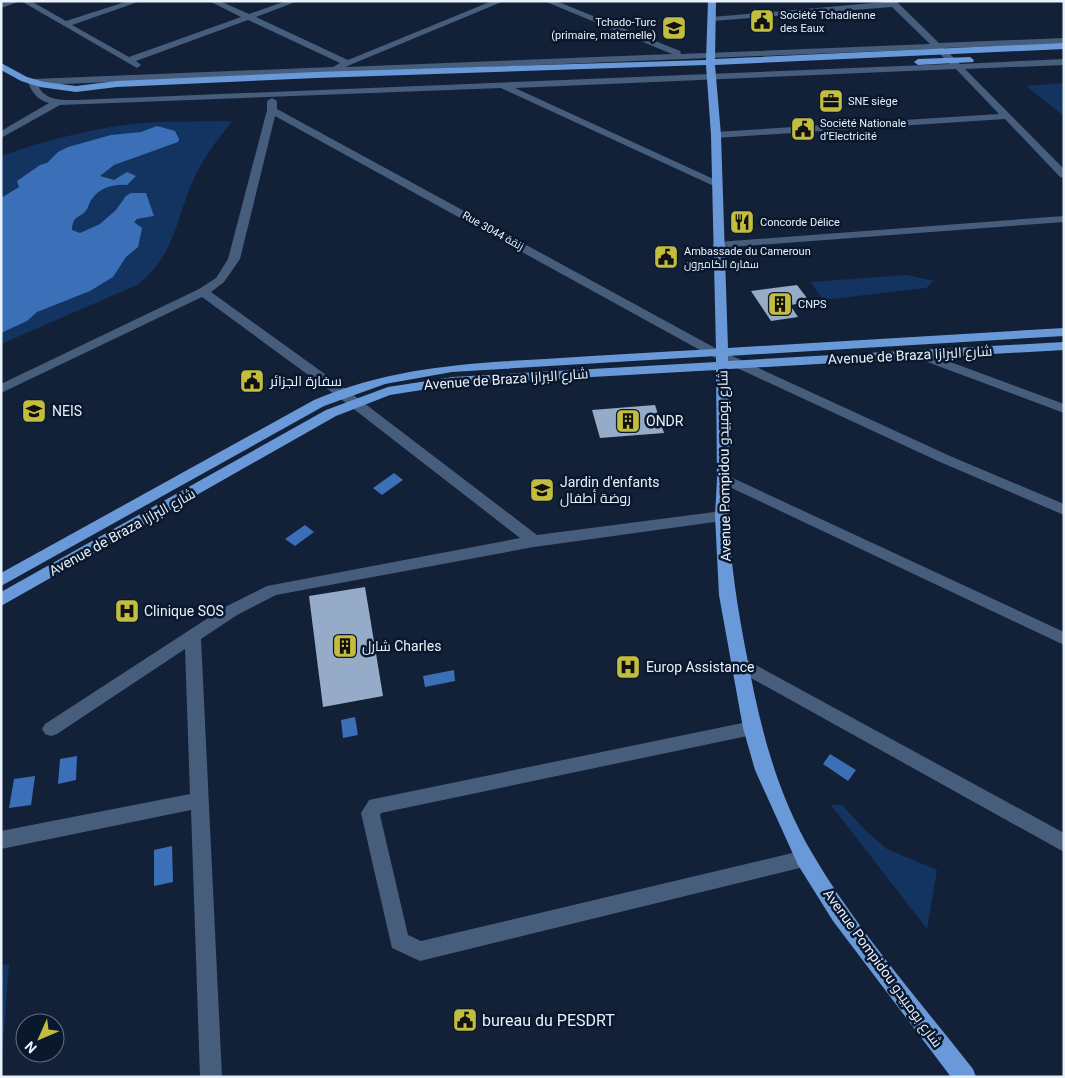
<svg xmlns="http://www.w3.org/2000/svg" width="1065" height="1078" font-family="Roboto,Cairo,sans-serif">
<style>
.green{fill:#133460}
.water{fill:#3b70b9}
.building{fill:#96abc7}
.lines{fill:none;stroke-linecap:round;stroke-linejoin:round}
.minor{fill:#475d7c;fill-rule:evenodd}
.major{fill:#6a99d9;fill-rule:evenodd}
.labels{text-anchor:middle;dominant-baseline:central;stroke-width:5;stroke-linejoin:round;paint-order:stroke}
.far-poi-label{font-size:11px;fill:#e9f1fd;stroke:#09182d;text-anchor:start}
.far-street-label{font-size:11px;fill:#e9f1fd;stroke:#09182d}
.street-label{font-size:14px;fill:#e9f1fd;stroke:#09182d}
.poi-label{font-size:14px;fill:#e9f1fd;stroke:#09182d;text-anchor:start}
.near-poi-label{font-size:16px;fill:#e9f1fd;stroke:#09182d;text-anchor:start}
</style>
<rect width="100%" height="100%" fill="#122137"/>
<!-- green -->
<g class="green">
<path d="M 1064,83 L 1064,116 L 1026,86 Z"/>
<path d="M 228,121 L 232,122 C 217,139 205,156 195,176 C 175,218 177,254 137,285 L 1,344 L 1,156 C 41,142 82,131 124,125 C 158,120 194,122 228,121 Z"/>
<path d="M 907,275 L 934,281 L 926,288 L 823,300 L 811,282 Z"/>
<path d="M 831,805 L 842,805 L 867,832 L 887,849 L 937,870 L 927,929 Z"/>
<path d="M 9,964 L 2,1058 L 1,1058 L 1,965 Z"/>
</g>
<!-- water -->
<g class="water">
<path d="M 157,126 L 175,131 L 179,139 L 178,142 L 114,165 L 100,176 L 114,180 L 127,172 L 136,176 L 127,185 C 114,184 99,188 92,199 C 89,202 89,206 87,209 C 80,220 73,213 72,230 L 80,233 L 100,224 L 116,210 L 126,196 L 131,193 L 146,193 L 154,216 L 137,219 L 134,222 L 142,228 L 138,247 L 126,257 L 113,277 L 90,291 L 37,312 L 27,321 L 1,333 L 1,198 L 19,187 L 17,181 L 40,165 L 47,163 L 58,152 L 68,147 L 111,135 L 141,132 Z"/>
<path d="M 394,473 L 403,480 L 382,495 L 373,488 Z"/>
<path d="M 305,525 L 314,532 L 295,546 L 285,539 Z"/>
<path d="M 454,670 L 455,681 L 425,687 L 423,676 Z"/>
<path d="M 355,717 L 358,735 L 343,738 L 341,720 Z"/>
<path d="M 830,754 L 856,770 L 848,781 L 823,764 Z"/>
<path d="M 77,756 L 76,780 L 58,784 L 60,759 Z"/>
<path d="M 35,776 L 31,805 L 9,808 L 14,779 Z"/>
<path d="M 172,846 L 173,882 L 154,886 L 154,850 Z"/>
</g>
<!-- building -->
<g class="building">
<path d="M 797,285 L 810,302 L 790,305 L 798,317 L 771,321 L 751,291 Z"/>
<path d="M 655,405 L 664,433 L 600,438 L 592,410 Z"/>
<path d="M 365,587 L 383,696 L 323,707 L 309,596 Z"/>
</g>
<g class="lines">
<!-- minor -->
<g class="minor">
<path d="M 8,1 L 21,1 L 1,8 L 1,3 Z"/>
<path d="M 21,1 L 31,1 L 66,21 L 128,1 L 141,1 L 72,25 L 129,57 L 241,17 L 209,1 L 220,1 L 249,14 L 286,1 L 298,1 L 256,17 L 348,60 L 492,1 L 504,1 L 345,67 L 672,54 L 544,1 L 556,1 L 680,51 L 681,54 L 930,44 L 892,7 L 712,21 L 708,19 L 712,17 L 896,1 L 939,43 L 1064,38 L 1064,44 L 944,48 L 960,64 L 1064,59 L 1064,65 L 965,69 L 1064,169 L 1064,178 L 1060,177 L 1005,119 L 716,138 L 711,135 L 716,132 L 999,114 L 956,69 L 515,88 L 720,182 L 720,186 L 716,187 L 501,88 L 60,105 L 1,138 L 1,131 L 49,103 C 38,100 32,93 28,82 L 33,79 L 333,67 L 340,63 L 248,20 L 136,61 L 141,65 L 137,68 ZM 935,49 L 950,64 L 77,100 C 62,100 44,101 38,85 Z"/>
<path d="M 272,98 L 277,101 L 277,109 L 717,349 L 950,456 L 1064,504 L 1064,515 L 940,462 L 709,355 L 275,116 L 240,259 L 224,282 L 211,292 L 347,390 L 537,535 L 722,511 L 727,512 L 729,516 L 727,520 L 722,521 L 534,547 L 276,595 L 237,615 L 201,639 L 222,1077 L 200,1077 L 191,810 L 1,849 L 1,831 L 190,794 L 185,649 L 57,734 L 51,736 L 45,734 L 42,729 L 45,724 L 225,607 L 267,586 L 520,538 L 337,396 L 202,297 L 1,393 L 1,384 L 199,289 L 216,278 L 228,259 L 267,110 L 267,101 Z"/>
<path d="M 1064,216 L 1064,222 L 718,248 L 712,245 L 718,242 Z"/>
<path d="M 918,350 L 1064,404 L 1064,413 L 914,357 L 912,354 Z"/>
<path d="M 724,474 L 1064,632 L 1064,645 L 719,482 L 717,479 Z"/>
<path d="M 739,656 L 1064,833 L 1064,852 L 733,668 L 731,663 L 733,658 Z"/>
<path d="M 752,721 L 758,723 L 761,728 L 758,733 L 752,735 L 381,813 L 380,815 L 408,935 L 421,941 L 805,850 L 812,853 L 815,859 L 812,865 L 420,961 L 392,948 L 361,813 L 369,800 Z"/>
</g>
<!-- major -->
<g class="major">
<path d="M 708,1 L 716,1 L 715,59 L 1064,43 L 1064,49 L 715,65 L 721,135 L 728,348 L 1064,328 L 1064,336 L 728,356 L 728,361 L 1064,342 L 1064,350 L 729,369 C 730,418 729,467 729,516 C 730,563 738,610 747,657 C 760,726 776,792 812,853 C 857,930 918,999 973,1069 L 976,1077 L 951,1077 L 833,921 L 798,865 L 755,770 L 743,728 L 719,595 L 715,516 L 717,479 L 716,370 L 453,385 L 390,395 L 336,416 L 1,606 L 1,592 L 326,410 L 388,387 L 453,377 L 716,362 L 716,356 L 452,372 L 385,384 L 324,406 L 1,586 L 1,573 L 314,400 C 389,368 465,363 545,359 C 602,355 659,352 716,349 L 711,135 L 706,65 L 316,78 L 117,87 L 76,92 L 40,87 L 21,81 L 1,70 L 1,63 L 27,77 L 44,82 L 76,86 L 117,81 L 316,72 L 706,60 Z"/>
<path d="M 970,57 L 974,60 L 973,62 L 918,65 L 914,62 L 918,59 Z"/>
</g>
</g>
<!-- icons -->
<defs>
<symbol id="civic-square" viewBox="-11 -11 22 22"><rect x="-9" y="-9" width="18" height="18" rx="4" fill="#c3bd3f" stroke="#09182d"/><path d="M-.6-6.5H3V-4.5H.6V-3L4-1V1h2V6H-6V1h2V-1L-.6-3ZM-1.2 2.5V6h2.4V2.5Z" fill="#111"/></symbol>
<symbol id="school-square" viewBox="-11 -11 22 22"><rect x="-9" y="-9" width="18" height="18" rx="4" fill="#c3bd3f" stroke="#09182d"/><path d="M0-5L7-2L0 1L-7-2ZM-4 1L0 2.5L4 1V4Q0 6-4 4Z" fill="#111"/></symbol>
<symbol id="office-square" viewBox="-11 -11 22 22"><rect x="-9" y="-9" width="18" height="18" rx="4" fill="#c3bd3f" stroke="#09182d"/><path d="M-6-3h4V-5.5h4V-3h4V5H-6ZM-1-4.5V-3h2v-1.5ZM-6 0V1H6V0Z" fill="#111"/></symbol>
<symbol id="restaurant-square" viewBox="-11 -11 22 22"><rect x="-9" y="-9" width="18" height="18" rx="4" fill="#c3bd3f" stroke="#09182d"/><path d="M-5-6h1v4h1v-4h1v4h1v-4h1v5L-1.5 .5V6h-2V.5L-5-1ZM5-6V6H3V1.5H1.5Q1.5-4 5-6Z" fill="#111"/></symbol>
<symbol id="building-square" viewBox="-11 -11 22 22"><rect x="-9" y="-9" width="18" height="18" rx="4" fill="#c3bd3f" stroke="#09182d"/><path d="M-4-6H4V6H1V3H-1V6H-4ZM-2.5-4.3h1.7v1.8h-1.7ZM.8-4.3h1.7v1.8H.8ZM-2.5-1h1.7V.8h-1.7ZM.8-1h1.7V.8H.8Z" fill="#111"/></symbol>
<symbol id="hospital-square" viewBox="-11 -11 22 22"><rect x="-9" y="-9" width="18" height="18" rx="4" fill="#c3bd3f" stroke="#09182d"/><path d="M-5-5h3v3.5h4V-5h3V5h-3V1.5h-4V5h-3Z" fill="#111"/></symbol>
</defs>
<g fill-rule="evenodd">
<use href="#civic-square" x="748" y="7" width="28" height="28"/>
<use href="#school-square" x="660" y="14" width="28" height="28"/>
<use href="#office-square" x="817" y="87" width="28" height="28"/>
<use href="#civic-square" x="789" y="115" width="28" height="28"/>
<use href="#restaurant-square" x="728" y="208" width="28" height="28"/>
<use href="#civic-square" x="652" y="243" width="28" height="28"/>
<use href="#building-square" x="766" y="290" width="28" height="28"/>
<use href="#civic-square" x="238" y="367" width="28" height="28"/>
<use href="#school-square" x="20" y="397" width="28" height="28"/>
<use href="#building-square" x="614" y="407" width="28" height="28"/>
<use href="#school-square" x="528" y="476" width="28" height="28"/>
<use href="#hospital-square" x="113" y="597" width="28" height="28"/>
<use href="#building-square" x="331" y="632" width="28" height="28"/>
<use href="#hospital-square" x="614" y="653" width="28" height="28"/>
<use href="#civic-square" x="451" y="1006" width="28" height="28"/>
</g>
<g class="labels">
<!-- far-poi labels -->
<g class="far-poi-label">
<text x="780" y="15">Société Tchadienne<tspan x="780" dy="13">des Eaux</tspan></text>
<text x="656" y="22" text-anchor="end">Tchado-Turc<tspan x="656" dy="13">(primaire, maternelle)</tspan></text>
<text x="848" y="101">SNE siège</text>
<text x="820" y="123">Société Nationale<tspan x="820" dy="13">d’Electricité</tspan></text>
<text x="760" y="222">Concorde Délice</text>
<text x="684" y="251">Ambassade du Cameroun<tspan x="684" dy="13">سفارة الكاميرون</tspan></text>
<text x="798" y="304">CNPS</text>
</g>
<!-- far-street labels -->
<g class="far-street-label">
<text transform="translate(493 231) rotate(29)">Rue 3044 زنقة</text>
</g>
<!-- street labels -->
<g class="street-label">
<text transform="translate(910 355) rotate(-3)">Avenue de Braza شارع البرازا</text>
<text transform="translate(506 379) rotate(-4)">Avenue de Braza شارع البرازا</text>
<text transform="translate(724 466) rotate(-91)">Avenue Pompidou شارع بومبيدو</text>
<text transform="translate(122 532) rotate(-29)">Avenue de Braza شارع البرازا</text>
<text transform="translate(883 968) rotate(54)">Avenue Pompidou شارع بومبيدو</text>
</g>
<!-- poi labels -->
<g class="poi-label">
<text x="270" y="381">سفارة الجزائر</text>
<text x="52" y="411">NEIS</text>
<text x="646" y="421">ONDR</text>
<text x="560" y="482">Jardin d'enfants<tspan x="560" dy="16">روضة أطفال</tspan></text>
<text x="144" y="611">Clinique SOS</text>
<text x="362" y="646">شارل Charles</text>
<text x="646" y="667">Europ Assistance</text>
</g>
<!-- near-poi labels -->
<g class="near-poi-label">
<text x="482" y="1020">bureau du PESDRT</text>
</g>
</g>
<!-- border -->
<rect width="1065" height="1078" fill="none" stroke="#e9f1fd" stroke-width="5"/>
<!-- north arrow -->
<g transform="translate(40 1038) rotate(225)"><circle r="24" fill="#09182d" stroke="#636f80"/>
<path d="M0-4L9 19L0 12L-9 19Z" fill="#c3bd3f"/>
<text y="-8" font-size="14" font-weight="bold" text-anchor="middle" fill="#e9f1fd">N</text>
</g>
</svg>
